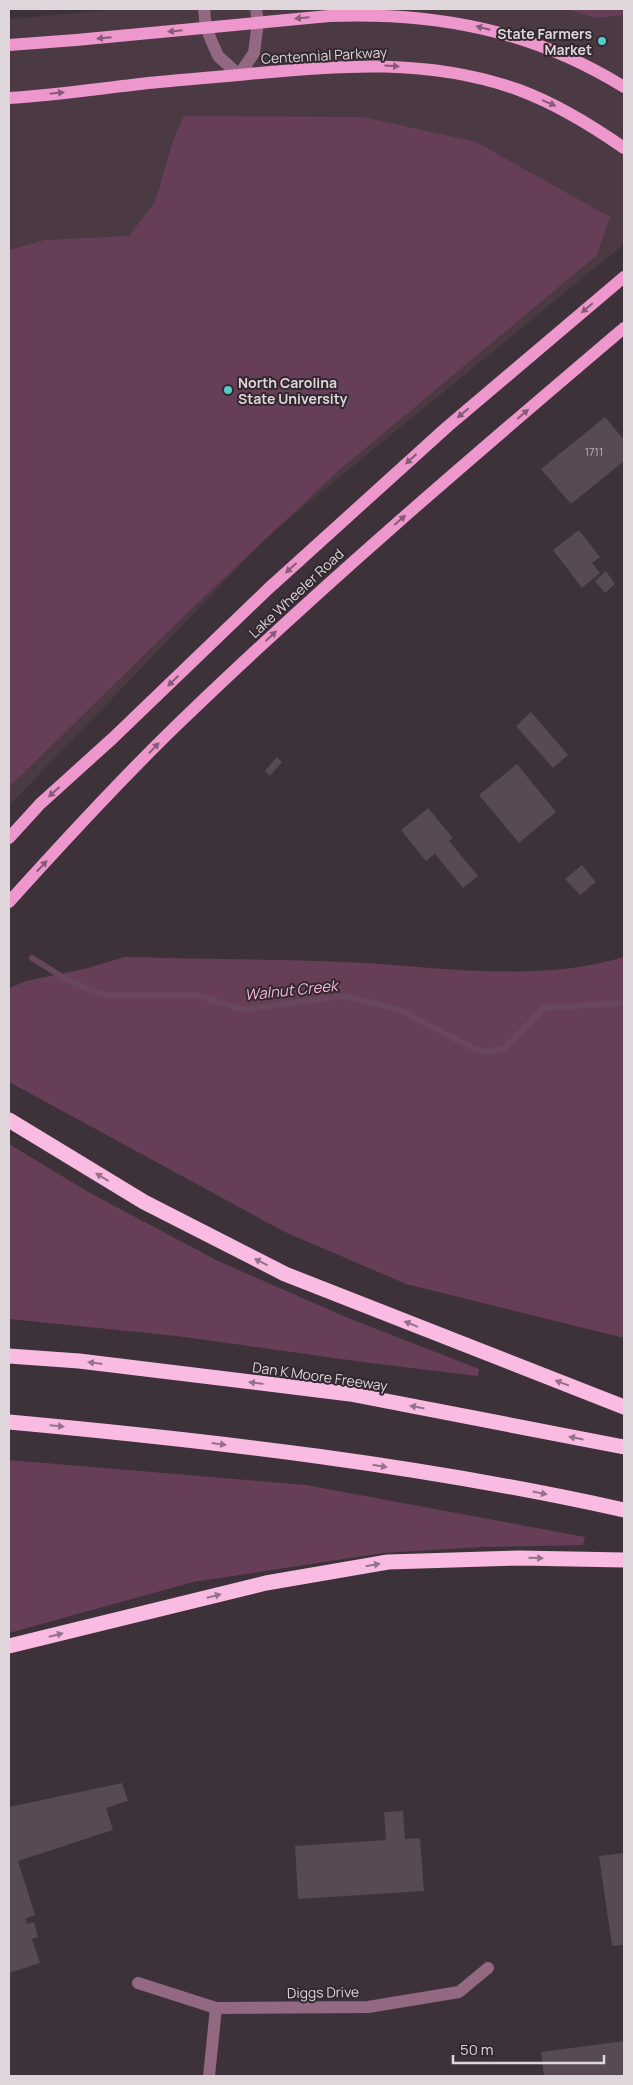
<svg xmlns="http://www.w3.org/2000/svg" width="633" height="2085" font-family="Manrope,sans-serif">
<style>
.built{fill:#4b3a44}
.green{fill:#673e58}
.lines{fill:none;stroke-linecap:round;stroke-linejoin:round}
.stream{stroke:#68465d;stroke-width:6}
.building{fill:#574a52}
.minor{stroke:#926882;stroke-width:12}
.major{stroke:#ed97cd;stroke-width:12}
.highway{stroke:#f9bbe1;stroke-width:15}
.oneway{fill:#875a76}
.oneway2{fill:#967288}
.poi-dot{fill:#53cdc9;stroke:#33282f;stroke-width:2}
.labels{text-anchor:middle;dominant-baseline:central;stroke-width:4;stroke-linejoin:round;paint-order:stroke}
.number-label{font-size:11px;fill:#bcb3b8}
.poi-label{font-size:14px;font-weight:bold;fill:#ded6da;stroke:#33282f;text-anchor:end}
.street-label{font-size:14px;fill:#ded6da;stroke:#33282f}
.water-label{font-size:15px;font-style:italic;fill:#f9b8e0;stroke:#33282f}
</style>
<rect width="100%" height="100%" fill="#3d3239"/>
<!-- built -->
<path class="built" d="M 121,9 L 624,9 L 624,244 L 269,535 L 9,806 L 9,19 Z"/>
<!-- green -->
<g class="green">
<path d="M 567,9 L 624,9 L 624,15 L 595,18 Z"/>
<path d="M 184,116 L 363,117 L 476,142 L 610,217 L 597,255 L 338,471 L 188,612 L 9,787 L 9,250 L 45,240 L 129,236 L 155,202 L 173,141 Z"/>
<path d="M 125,957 C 198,959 272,959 345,962 C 437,966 534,984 624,957 L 624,1338 L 406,1284 L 285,1232 L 9,1082 L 9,988 L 26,981 L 84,969 Z"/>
<path d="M 9,1144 L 90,1193 L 218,1261 L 348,1318 L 479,1369 L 478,1376 L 370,1363 L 177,1336 L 9,1319 Z"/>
<path d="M 9,1460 L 306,1485 L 585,1537 L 583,1545 L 482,1547 L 383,1553 L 193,1582 L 9,1633 Z"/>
</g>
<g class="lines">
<!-- stream -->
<path class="stream" d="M 32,958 L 69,981 L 105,995 L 196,995 L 243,1010 L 342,996 L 378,1004 L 397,1009 L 469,1046 L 485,1052 L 505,1048 L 544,1008 L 624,1003"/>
</g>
<!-- building -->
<g class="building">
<path d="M 605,417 L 624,440 L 624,461 L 571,504 L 541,469 Z"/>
<path d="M 579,530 L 600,557 L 592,563 L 600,573 L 582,588 L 553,550 Z"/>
<path d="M 606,571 L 615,584 L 605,593 L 595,581 Z"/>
<path d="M 531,712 L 568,755 L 553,768 L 516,726 Z"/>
<path d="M 277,757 L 282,762 L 270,776 L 265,771 Z"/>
<path d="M 517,764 L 556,812 L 519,843 L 479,795 Z"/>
<path d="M 428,808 L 453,838 L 449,841 L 478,876 L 463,888 L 435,854 L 426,861 L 401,830 Z"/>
<path d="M 582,865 L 596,882 L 580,895 L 565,879 Z"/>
<path d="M 122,1783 L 128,1801 L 106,1808 L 113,1830 L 18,1861 L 35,1915 L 25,1919 L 27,1924 L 34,1922 L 38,1937 L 32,1939 L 40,1963 L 9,1973 L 9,1807 Z"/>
<path d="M 403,1811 L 405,1839 L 420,1838 L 424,1891 L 298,1899 L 295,1846 L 386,1840 L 384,1812 Z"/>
<path d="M 624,1853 L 624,1945 L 612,1946 L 599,1856 Z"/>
<path d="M 624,2041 L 624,2076 L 544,2076 L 541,2052 Z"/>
</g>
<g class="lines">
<!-- minor -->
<g class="minor">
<path d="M 204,9 L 206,28 L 218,56 L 239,75 L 254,53 L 258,22 L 256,9"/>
<path d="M 138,1983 L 216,2008"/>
<path d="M 209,2076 L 216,2008 L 368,2007 L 459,1992 L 488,1968"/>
</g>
<!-- major -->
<g class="major">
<path d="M 9,45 L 76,40 L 329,16 C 436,12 532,30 624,87"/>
<path d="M 9,98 C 59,95 109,87 159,82 C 189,79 219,77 249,74 C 341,65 430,58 519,90 C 557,104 591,125 624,148"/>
<path d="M 9,838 L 40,804 L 113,738 L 268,589 L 447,427 L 624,277"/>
<path d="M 9,902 C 64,841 119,781 178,724 C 321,586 472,457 624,328"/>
</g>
<!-- highway -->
<g class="highway">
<path d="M 9,1120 L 144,1202 L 285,1274 L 624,1407"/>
<path d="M 9,1356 L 79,1361 L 350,1394 L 624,1447"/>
<path d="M 9,1422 C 215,1441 422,1465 624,1510"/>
<path d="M 9,1646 L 266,1583 L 388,1562 L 519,1558 L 624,1560"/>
</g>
</g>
<!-- one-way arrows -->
<defs><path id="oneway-solid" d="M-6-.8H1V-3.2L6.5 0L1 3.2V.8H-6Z" transform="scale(1.25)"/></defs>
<g class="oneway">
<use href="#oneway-solid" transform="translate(302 18) rotate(175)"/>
<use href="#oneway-solid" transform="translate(483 28) rotate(-166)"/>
<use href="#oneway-solid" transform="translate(175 31) rotate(174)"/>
<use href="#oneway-solid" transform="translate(104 38) rotate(175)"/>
<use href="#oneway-solid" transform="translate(392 66) rotate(3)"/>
<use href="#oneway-solid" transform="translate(57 93) rotate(-6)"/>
<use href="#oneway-solid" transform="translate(549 103) rotate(23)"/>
<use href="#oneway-solid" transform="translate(587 308) rotate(140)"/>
<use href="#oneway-solid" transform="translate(463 413) rotate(140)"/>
<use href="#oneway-solid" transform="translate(523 414) rotate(-41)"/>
<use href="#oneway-solid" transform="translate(411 459) rotate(138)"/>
<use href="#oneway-solid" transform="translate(400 520) rotate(-41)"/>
<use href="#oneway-solid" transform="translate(291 568) rotate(138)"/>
<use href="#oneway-solid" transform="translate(271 636) rotate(-43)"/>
<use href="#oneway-solid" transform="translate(173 681) rotate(136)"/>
<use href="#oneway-solid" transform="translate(154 748) rotate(-46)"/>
<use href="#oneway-solid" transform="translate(54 792) rotate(138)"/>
<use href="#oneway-solid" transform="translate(42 866) rotate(-47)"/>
</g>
<g class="oneway2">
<use href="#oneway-solid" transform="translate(102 1177) rotate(-149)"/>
<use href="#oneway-solid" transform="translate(261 1262) rotate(-153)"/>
<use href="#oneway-solid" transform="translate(411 1324) rotate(-158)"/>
<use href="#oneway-solid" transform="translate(95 1363) rotate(-173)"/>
<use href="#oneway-solid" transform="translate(256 1383) rotate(-173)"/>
<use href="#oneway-solid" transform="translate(562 1383) rotate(-159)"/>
<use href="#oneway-solid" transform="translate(417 1407) rotate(-169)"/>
<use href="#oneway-solid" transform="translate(57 1426) rotate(5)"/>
<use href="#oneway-solid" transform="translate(576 1438) rotate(-169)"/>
<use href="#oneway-solid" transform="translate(219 1444) rotate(7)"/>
<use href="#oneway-solid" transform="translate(380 1466) rotate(9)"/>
<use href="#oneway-solid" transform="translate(540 1493) rotate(11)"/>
<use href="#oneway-solid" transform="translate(536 1558) rotate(1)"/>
<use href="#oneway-solid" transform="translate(373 1565) rotate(-10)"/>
<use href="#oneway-solid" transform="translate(214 1596) rotate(-14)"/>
<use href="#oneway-solid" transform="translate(56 1635) rotate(-14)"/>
</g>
<!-- markers -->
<g class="poi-dot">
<circle cx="602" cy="41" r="5"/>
<circle cx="228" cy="390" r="5"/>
</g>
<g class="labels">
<!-- number labels -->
<g class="number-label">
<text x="594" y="451">1711</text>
</g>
<!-- poi labels -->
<g class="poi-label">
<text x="592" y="33">State Farmers<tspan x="592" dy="16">Market</tspan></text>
<text x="238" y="382" text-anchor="start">North Carolina<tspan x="238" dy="16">State University</tspan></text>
</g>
<!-- street labels -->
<g class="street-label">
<text transform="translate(324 55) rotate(-3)">Centennial Parkway</text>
<text transform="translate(296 593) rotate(-43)">Lake Wheeler Road</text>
<text transform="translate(320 1376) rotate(8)">Dan K Moore Freeway</text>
<text transform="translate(323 1992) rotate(-1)">Diggs Drive</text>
</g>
<!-- water labels -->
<g class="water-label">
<text transform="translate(291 990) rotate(-6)">Walnut Creek</text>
</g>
</g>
<!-- border -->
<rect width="633" height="2085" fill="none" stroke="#ded6da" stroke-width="20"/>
<!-- scale -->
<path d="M453 2055v8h151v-8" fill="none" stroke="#ded6da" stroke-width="2.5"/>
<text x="460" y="2055" font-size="15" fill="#ded6da" stroke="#33282f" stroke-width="4" paint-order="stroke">50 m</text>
</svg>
